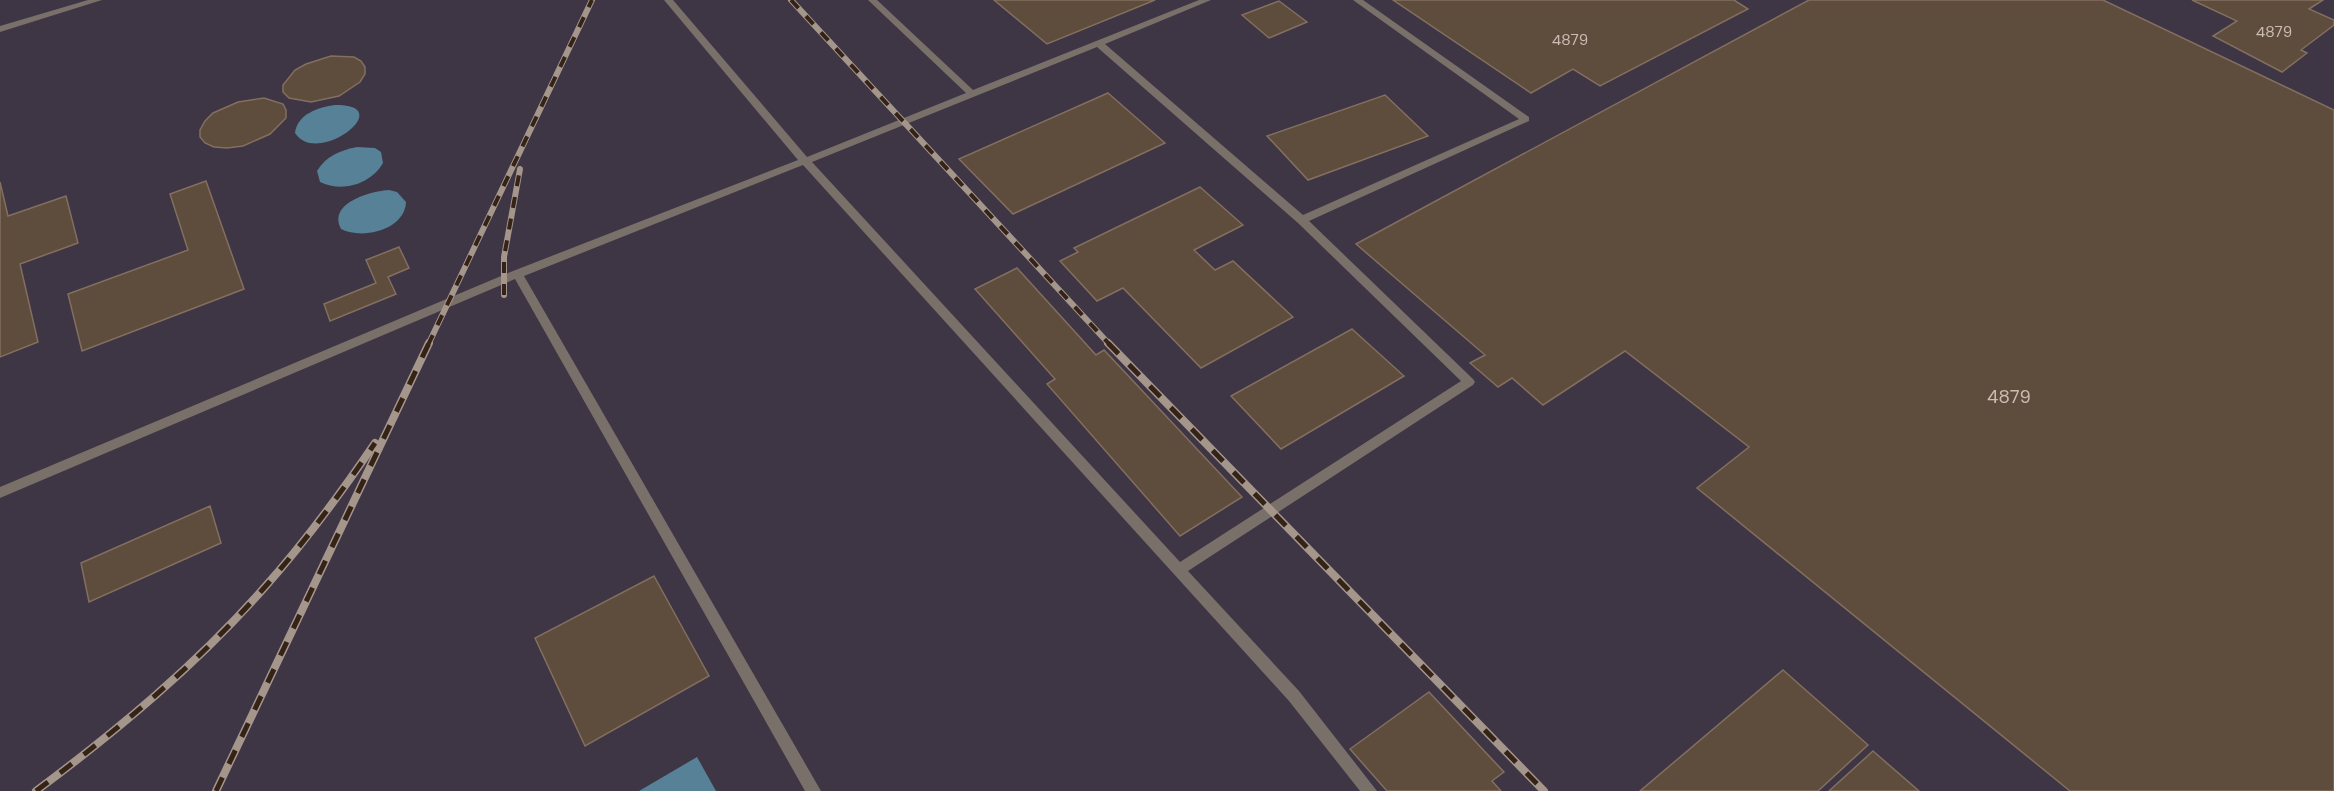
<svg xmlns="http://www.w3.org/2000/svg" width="2334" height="791" font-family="Poppins,sans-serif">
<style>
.industrial{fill:#3e3545}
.water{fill:#578196}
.building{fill:#5e4c3d;stroke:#836f5f;stroke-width:1.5}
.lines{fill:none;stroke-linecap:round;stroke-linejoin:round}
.service{fill:#797069;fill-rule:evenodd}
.rail-far1-casing{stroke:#a5968c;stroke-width:6}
.rail-casing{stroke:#a5968c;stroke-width:8}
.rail-far1{stroke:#342316;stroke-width:4;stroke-dasharray:11;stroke-linecap:butt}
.rail{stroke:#342316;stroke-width:5;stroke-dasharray:15;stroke-linecap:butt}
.labels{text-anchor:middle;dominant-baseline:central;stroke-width:6;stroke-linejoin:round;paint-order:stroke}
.far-number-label{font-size:15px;fill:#cabcb2}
.number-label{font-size:18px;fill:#cabcb2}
</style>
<rect width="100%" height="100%" fill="#3f2d20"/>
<!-- industrial -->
<rect class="industrial" x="0" y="0" width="2334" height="791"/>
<!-- water -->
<g class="water">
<path d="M 335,105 C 400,104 317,168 295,133 C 297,114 319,107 335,105 Z"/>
<path d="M 357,147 L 375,148 L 381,152 L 383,163 C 371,184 342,193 320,182 L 317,171 C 326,156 341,150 357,147 Z"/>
<path d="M 389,190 L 397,192 L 406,202 C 405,230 362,240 341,229 C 327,203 371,191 389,190 Z"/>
<path d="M 697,757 L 716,791 L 639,791 Z"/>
</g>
<!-- building -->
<g class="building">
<path d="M 994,0 L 1155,0 L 1047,44 Z"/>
<path d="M 1393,0 L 1734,0 L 1748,9 L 1600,86 L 1573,69 L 1531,93 Z"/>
<path d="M 1809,0 L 2103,0 L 2334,110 L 2334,791 L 2070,791 L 1697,488 L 1749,447 L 1625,351 L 1543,405 L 1512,378 L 1498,387 L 1470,363 L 1485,355 L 1356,244 Z"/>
<path d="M 2192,0 L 2323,0 L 2309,9 L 2334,20 L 2334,25 L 2301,50 L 2307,53 L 2282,72 L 2213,36 L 2237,21 Z"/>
<path d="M 1279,1 L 1307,22 L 1269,38 L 1242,15 Z"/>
<path d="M 331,56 L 354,57 L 361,61 L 365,67 L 365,74 L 360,82 L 339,96 L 311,102 L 289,98 L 283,92 L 283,85 L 295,70 L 306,64 Z"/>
<path d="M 1108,93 L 1165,143 L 1013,214 L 959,159 Z"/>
<path d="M 1385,95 L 1428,136 L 1308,180 L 1267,136 Z"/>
<path d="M 264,98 L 283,104 L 286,110 L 286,118 L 270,134 L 243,146 L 227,148 L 214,147 L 205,143 L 200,137 L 200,130 L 205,121 L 213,113 L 238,102 Z"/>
<path d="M 206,181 L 244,289 L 82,351 L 68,294 L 188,250 L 170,194 Z"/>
<path d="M 0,182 L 8,216 L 66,196 L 78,243 L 20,264 L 38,342 L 0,357 Z"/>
<path d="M 1200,187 L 1243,225 L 1194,250 L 1215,270 L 1233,261 L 1293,317 L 1201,368 L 1123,288 L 1097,301 L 1060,261 L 1078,252 L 1074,248 Z"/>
<path d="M 399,247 L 409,268 L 388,277 L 396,294 L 330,321 L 324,304 L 376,283 L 366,260 Z"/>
<path d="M 1017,268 L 1096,355 L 1104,350 L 1242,497 L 1180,536 L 1047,384 L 1055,379 L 975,289 Z"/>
<path d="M 1352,329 L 1404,376 L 1281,449 L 1231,396 Z"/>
<path d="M 210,506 L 221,543 L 89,602 L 81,563 Z"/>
<path d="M 654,576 L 709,676 L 585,746 L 535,638 Z"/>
<path d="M 1783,670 L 1868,745 L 1818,791 L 1640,791 Z"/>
<path d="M 1429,692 L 1504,772 L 1492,781 L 1501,791 L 1387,791 L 1350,749 Z"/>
<path d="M 1873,751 L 1919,791 L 1829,791 Z"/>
</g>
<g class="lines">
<!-- service -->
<g class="service">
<path d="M 88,0 L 102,0 L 0,32 L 0,26 Z"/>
<path d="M 664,0 L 673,0 L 807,157 L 966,93 L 868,0 L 877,0 L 973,90 L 1199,0 L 1211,0 L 1105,44 L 1303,215 L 1519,119 L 1353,0 L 1363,0 L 1529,117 L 1529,121 L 1309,221 L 1473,379 L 1475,382 L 1473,385 L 1188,571 L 1299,691 L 1377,791 L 1360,791 L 1289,701 L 803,165 L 524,276 L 821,791 L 805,791 L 515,279 L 0,498 L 0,487 L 513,271 L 798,160 ZM 1097,47 L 1298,223 L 1461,381 L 1180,562 L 812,162 Z"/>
</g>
<defs>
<g id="rail-far1">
<path d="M 791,0 L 1110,345"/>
<path d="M 504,295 L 504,257 L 520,169"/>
<path d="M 428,345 L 592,0"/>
</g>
<g id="rail">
<path d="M 1108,343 L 1544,791"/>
<path d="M 36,791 C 118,730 196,665 264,588 C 305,542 341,493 375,443"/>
<path d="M 216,791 L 429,343"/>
</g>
</defs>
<!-- rail-far1 casing -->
<use href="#rail-far1" class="rail-far1-casing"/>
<!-- rail casing -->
<use href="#rail" class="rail-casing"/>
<!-- rail-far1 -->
<use href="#rail-far1" class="rail-far1"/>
<!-- rail -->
<use href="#rail" class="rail"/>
</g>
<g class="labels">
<!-- far-number labels -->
<g class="far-number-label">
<text x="2274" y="31">4879</text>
<text x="1570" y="39">4879</text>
</g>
<!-- number labels -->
<g class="number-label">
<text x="2009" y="396">4879</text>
</g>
</g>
</svg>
